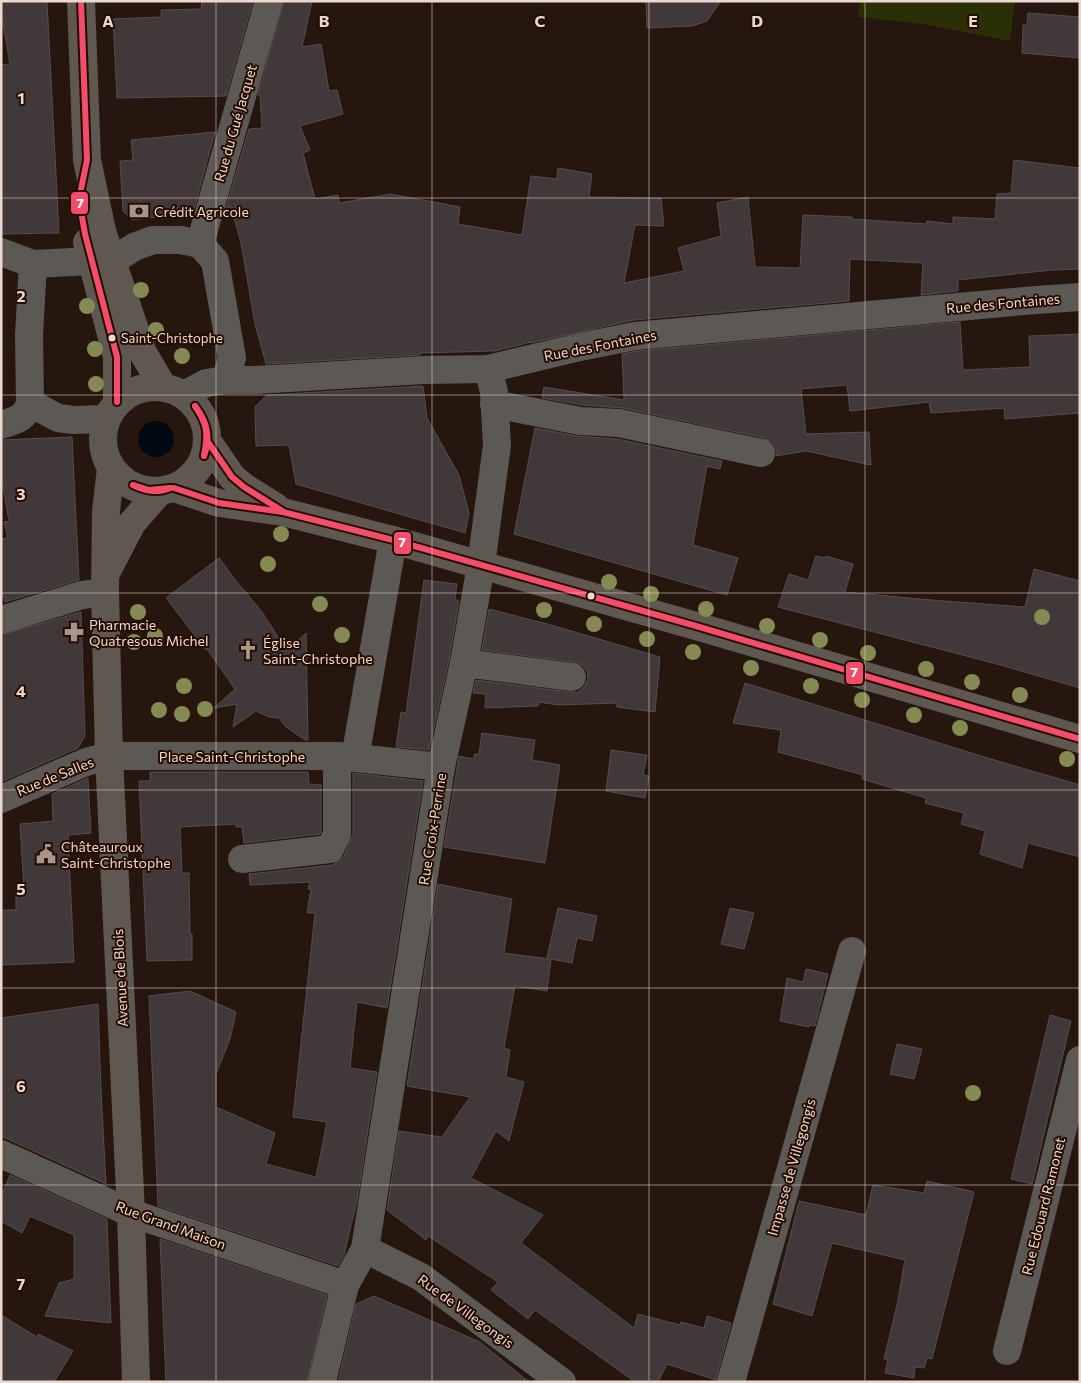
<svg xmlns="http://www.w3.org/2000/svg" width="1081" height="1383" font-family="Commissioner,sans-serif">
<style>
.green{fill:#2b2f06}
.water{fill:#030912}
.building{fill:#413939;stroke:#544c4e}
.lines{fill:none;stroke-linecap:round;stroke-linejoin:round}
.minor{stroke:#5c5853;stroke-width:28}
.major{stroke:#5f5850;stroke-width:28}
.bus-1-casing{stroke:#240d00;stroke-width:10}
.bus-1{stroke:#f44d6c;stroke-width:6}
.tree{fill:#858953}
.grid{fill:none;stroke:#ebd9cf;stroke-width:1;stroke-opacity:0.55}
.bus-dot{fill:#ebd9cf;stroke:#240d00;stroke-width:2}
.labels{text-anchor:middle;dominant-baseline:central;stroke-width:4;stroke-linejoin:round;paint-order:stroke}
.bus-label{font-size:13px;fill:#ebd9cf;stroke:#240d00;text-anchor:start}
.street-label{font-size:14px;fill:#ebd9cf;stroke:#240d00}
.poi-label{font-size:14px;fill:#ebd9cf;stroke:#240d00;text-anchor:start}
.grid-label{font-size:16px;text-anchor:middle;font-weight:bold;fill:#ebd9cf;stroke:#240d00;stroke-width:4;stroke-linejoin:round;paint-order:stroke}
.line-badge{stroke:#240d00;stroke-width:2}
.badge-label{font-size:14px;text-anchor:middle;font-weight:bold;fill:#fff}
</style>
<rect width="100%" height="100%" fill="#25170e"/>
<!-- green -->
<path class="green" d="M 860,1 L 1015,1 L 1010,41 L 923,24 L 858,17 Z"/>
<!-- water -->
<circle class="water" cx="156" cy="439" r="18"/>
<!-- building -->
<g class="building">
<path d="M 1,1 L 47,1 L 59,233 L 1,234 L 1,65 L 10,64 L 1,12 Z"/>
<path d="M 202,1 L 253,1 L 226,96 L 117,98 L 113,19 L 161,17 L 161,10 L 201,9 Z"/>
<path d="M 284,1 L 312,1 L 302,47 L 321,44 L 329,91 L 337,90 L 343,114 L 300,126 L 310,150 L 303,153 L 315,199 L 338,195 L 339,203 L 391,194 L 460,207 L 458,224 L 522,235 L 531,176 L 557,179 L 558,168 L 592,174 L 589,197 L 661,198 L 664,226 L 635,225 L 624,283 L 684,271 L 678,248 L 721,236 L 717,203 L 748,197 L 755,267 L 800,268 L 803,215 L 852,217 L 852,219 L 926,224 L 927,221 L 953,224 L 953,217 L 995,219 L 997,194 L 1011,193 L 1014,160 L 1080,168 L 1080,269 L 1052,270 L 958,280 L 958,291 L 921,295 L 923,263 L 850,259 L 849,301 L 634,320 L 535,342 L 524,343 L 524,344 L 494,351 L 420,353 L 420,355 L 266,364 L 255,324 L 241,243 L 231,207 L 226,208 L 249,129 L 262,128 L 260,95 L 258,95 Z"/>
<path d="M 646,1 L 721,1 L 707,21 L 692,26 L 647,28 Z"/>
<path d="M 1028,13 L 1080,17 L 1080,58 L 1022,53 L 1023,25 L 1027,24 Z"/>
<path d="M 215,132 L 193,213 L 132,220 L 123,211 L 120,161 L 133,160 L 131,140 Z"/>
<path d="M 960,322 L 963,370 L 1030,367 L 1029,336 L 1080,334 L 1080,413 L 1005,419 L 1004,408 L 931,413 L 929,402 L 850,411 L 847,385 L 801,389 L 806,434 L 869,432 L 871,465 L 806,451 L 776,456 L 776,449 L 772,442 L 764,438 L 622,408 L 582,405 L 542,398 L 544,387 L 624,400 L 622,354 L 637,351 Z"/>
<path d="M 423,386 L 427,418 L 459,475 L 469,513 L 465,533 L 296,484 L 289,445 L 256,446 L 255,407 L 267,395 Z"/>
<path d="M 535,428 L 577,436 L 617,439 L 722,461 L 720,469 L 707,466 L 693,545 L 738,558 L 727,595 L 514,534 Z"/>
<path d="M 72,437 L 79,580 L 5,602 L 1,589 L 1,539 L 8,538 L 4,522 L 9,521 L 1,475 L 1,440 Z"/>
<path d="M 816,556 L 825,558 L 826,556 L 853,564 L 845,592 L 931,600 L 1025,607 L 1034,569 L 1080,581 L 1080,688 L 997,664 L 778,607 L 789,574 L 808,580 Z"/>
<path d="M 219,558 L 234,578 L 262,612 L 287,651 L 306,633 L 308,740 L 305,740 L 286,727 L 279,718 L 269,717 L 256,711 L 233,727 L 237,704 L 214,708 L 235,689 L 207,649 L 206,650 L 166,598 Z"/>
<path d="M 424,580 L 457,584 L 455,599 L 459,601 L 449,660 L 429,750 L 396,747 L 401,712 L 406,713 Z"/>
<path d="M 489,609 L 551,625 L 660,657 L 655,712 L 617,707 L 617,703 L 558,705 L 539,702 L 538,706 L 485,708 L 486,694 L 473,693 L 476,680 L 570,692 L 578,692 L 584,687 L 588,679 L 587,671 L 582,665 L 574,662 L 482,650 Z"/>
<path d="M 81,612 L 85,736 L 78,748 L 1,782 L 1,635 Z"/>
<path d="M 745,683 L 991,759 L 1080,785 L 1080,857 L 1028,843 L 1022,868 L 980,854 L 985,831 L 961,824 L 964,813 L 925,803 L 926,798 L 862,779 L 863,775 L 778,752 L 781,730 L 733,723 Z"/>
<path d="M 482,733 L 535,740 L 532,760 L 560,765 L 545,863 L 444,847 L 459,756 L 473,759 L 475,754 L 479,754 Z"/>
<path d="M 611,750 L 647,755 L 643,775 L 649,776 L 645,798 L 606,791 Z"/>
<path d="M 150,772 L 308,772 L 309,784 L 321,785 L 321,831 L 320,834 L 244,843 L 242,827 L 236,827 L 236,824 L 180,827 L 182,873 L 189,873 L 190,934 L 192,934 L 192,960 L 147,961 L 139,781 L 150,781 Z"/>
<path d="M 353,773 L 423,781 L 387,1008 L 357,1002 L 350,1068 L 377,1072 L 357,1201 L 344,1255 L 338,1266 L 158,1206 L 149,996 L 190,991 L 236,1012 L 230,1039 L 216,1074 L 216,1107 L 275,1133 L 266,1164 L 316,1177 L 327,1122 L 293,1117 L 315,913 L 307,913 L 311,889 L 308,889 L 310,882 L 250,885 L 249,874 L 332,865 L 339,861 L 344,856 L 353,834 Z"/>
<path d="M 88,778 L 91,833 L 68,835 L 74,962 L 1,965 L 1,910 L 16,910 L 16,890 L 24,889 L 20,824 L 53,821 L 52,794 Z"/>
<path d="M 438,884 L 512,899 L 504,953 L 549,959 L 547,958 L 558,908 L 597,916 L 592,941 L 577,938 L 572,963 L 551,959 L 547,991 L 515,986 L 504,1048 L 510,1050 L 506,1077 L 524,1082 L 509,1141 L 496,1131 L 471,1178 L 543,1215 L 521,1243 L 634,1328 L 638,1314 L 680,1325 L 681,1322 L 704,1328 L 707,1316 L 731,1323 L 716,1380 L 667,1364 L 658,1382 L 635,1382 L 535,1310 L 528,1319 L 491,1290 L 498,1282 L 428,1236 L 426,1240 L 387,1210 L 399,1131 L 442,1137 L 470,1097 L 407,1086 Z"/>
<path d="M 730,908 L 754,913 L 744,949 L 721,944 Z"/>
<path d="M 806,969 L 828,974 L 815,1026 L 809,1025 L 809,1027 L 780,1021 L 787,978 L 803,982 Z"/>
<path d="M 98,1004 L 101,1090 L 106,1184 L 1,1136 L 1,1018 Z"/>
<path d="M 1050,1015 L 1071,1021 L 1032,1184 L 1011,1179 Z"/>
<path d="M 897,1044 L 922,1049 L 914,1079 L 890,1074 Z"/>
<path d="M 10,1175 L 107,1219 L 111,1323 L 45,1316 L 59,1283 L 74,1279 L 74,1235 L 30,1216 L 22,1233 L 1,1221 L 1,1196 Z"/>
<path d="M 927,1181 L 974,1192 L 932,1359 L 927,1358 L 924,1368 L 915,1367 L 914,1378 L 885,1373 L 888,1359 L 884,1359 L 897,1305 L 905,1260 L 832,1243 L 812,1316 L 773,1304 L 799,1201 L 866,1215 L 873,1185 L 924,1193 Z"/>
<path d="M 160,1239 L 327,1295 L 307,1382 L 166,1382 Z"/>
<path d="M 374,1296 L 480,1342 L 529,1382 L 338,1382 L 356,1304 Z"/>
<path d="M 1,1315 L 37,1337 L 38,1334 L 73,1351 L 54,1382 L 1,1382 Z"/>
</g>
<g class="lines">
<!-- minor -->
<g class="minor">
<path d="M 200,244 L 269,1"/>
<path d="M 1,252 L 33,264 L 92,261"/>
<path d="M 111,262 L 134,247 L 153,240 L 181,240 L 200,244 L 215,261 L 232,358 L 226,380"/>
<path d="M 184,395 L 206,383 L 226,380 L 254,380 L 424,370 L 488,369 L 580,347 L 635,336 L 1036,300 L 1080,297"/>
<path d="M 30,403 L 58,418 L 74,420 L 106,419"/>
<path d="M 494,404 L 580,421 L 619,423 L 761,453"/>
<path d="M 1,425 C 16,420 25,419 30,403 L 29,335 L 33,264"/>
<path d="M 1,620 L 82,595 L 105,592"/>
<path d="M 464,663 L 572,677"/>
<path d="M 355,758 L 393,540"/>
<path d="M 1,799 L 86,762 L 109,756 L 337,756 L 441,767"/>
<path d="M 242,859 L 330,849 L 337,834 L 337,756"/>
<path d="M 1,1154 L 131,1213 L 345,1285"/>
<path d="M 365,1249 L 421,1277 L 562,1382"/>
<path d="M 1007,1351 L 1080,1060"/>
<path d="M 322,1382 L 345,1285 L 365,1249 L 441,767 L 464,663 L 481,565 L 497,445 L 494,392 L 488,369"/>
<path d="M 731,1382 L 852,951"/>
</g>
<!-- major -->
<g class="major">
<path d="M 81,1 L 87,160 L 102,231 L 142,351 L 163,387"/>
<path d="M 87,242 L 117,357 L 117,402"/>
<circle cx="155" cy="439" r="52"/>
<path d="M 208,442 L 232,477 L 244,487 L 276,507"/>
<path d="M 111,468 L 106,511 L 105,592 L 109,756 L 131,1213 L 136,1382"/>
<path d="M 174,488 L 219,503 L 283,512 L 393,540 L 696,626 L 1080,739"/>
<path d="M 107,571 L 132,523 L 159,492"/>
</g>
<defs>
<g id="bus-1">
<path d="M 81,1 L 87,160 L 79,199 L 85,234 L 117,357 L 117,402"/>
<path d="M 195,406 C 207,421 211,438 204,456"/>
<path d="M 195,406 C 208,425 208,434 204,456"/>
<path d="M 208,442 L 232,477 L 244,487 L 284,512"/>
<path d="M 133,485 L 149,490 L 170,488"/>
<path d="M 133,485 C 145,491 157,494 170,488"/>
<path d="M 174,488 L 219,503 L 283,512 L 393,540 L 696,626 L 1080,739"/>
</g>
</defs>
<!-- bus-1 casing -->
<use href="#bus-1" class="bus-1-casing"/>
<!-- bus-1 -->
<use href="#bus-1" class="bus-1"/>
</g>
<!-- trees -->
<g class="tree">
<circle cx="141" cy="290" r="8"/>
<circle cx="87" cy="306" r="8"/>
<circle cx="156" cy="330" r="8"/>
<circle cx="95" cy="349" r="8"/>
<circle cx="182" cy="356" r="8"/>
<circle cx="96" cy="384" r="8"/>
<circle cx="281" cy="534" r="8"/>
<circle cx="268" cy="564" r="8"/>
<circle cx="609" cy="582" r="8"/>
<circle cx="651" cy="594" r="8"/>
<circle cx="320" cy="604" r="8"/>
<circle cx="706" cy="609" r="8"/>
<circle cx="544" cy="610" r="8"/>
<circle cx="138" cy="612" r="8"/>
<circle cx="1042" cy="617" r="8"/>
<circle cx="594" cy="624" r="8"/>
<circle cx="767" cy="626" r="8"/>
<circle cx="342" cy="635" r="8"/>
<circle cx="155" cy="636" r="8"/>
<circle cx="647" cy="639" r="8"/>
<circle cx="820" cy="640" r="8"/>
<circle cx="134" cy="642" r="8"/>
<circle cx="693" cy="652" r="8"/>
<circle cx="868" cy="653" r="8"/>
<circle cx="751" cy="668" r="8"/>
<circle cx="926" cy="669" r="8"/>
<circle cx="972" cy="682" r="8"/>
<circle cx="184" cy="686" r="8"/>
<circle cx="811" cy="686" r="8"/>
<circle cx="1020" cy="695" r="8"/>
<circle cx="862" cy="700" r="8"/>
<circle cx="205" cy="709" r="8"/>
<circle cx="159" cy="710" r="8"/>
<circle cx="182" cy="714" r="8"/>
<circle cx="914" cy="715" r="8"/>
<circle cx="960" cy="728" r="8"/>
<circle cx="1067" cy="759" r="8"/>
<circle cx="973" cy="1093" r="8"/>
</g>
<!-- grid -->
<path class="grid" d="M 216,1 L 216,1382M 432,1 L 432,1382M 649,1 L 649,1382M 865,1 L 865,1382M 1,198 L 1080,198M 1,395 L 1080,395M 1,593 L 1080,593M 1,790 L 1080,790M 1,988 L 1080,988M 1,1185 L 1080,1185"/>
<!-- icons -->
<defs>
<symbol id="bank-bare" viewBox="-9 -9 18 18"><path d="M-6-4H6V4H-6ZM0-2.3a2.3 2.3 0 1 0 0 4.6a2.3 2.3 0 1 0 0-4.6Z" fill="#a6958b" stroke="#240d00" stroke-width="2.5" paint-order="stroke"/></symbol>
<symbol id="pharmacy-bare" viewBox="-9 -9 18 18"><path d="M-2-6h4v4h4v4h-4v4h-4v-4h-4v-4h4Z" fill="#a6958b" stroke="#240d00" stroke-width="2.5" paint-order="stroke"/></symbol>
<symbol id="church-bare" viewBox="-9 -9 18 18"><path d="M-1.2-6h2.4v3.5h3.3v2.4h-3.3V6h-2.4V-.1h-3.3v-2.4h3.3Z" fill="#a6958b" stroke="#240d00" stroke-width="2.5" paint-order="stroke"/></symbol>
<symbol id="civic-bare" viewBox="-9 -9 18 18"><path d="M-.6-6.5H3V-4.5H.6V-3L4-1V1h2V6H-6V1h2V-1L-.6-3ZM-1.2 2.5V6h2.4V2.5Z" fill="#a6958b" stroke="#240d00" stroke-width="2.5" paint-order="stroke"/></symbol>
</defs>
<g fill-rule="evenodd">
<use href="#bank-bare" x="125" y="197" width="28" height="28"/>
<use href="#pharmacy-bare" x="60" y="618" width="28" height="28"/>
<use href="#church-bare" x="234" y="636" width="28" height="28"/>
<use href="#civic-bare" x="32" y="840" width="28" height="28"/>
</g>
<!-- markers -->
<g class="bus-dot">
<circle cx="112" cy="338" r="4.5"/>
<circle cx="591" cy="596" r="4.5"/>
</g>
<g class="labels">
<!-- bus labels -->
<g class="bus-label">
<text x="121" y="338">Saint-Christophe</text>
</g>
<!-- street labels -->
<g class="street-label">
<text transform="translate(235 123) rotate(-74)">Rue du Gué Jacquet</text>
<text transform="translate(1003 303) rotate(-5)">Rue des Fontaines</text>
<text transform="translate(600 345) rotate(-11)">Rue des Fontaines</text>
<text x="232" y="756">Place Saint-Christophe</text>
<text transform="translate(55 776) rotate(-22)">Rue de Salles</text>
<text transform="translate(432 829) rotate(-81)">Rue Croix-Perrine</text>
<text transform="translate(120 978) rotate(-93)">Avenue de Blois</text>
<text transform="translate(791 1167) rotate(-74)">Impasse de Villegongis</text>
<text transform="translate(1043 1206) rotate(-76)">Rue Edouard Ramonet</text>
<text transform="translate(171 1225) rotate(20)">Rue Grand Maison</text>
<text transform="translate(466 1311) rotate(36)">Rue de Villegongis</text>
</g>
<!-- poi labels -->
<g class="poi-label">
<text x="154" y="211">Crédit Agricole</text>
<text x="89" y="624">Pharmacie<tspan x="89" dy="16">Quatresous Michel</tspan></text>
<text x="263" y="642">Église<tspan x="263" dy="16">Saint-Christophe</tspan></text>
<text x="61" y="846">Châteauroux<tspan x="61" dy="16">Saint-Christophe</tspan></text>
</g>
</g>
<g class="grid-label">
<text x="108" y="27">A</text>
<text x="324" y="27">B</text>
<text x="540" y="27">C</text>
<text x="757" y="27">D</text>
<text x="973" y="27">E</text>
<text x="21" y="104">1</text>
<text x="21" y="302">2</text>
<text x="21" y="500">3</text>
<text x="21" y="697">4</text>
<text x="21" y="895">5</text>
<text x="21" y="1092">6</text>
<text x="21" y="1290">7</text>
</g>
<g class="line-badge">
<rect x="70" y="191" width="19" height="24" rx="5" fill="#f44d6c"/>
<rect x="393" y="531" width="19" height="24" rx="5" fill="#f44d6c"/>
<rect x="845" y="661" width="19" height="24" rx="5" fill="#f44d6c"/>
</g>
<g class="badge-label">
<text x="80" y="208">7</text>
<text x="402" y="547">7</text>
<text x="854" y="677">7</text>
</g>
<!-- border -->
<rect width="1081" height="1383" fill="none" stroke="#ebd9cf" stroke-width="5"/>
</svg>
